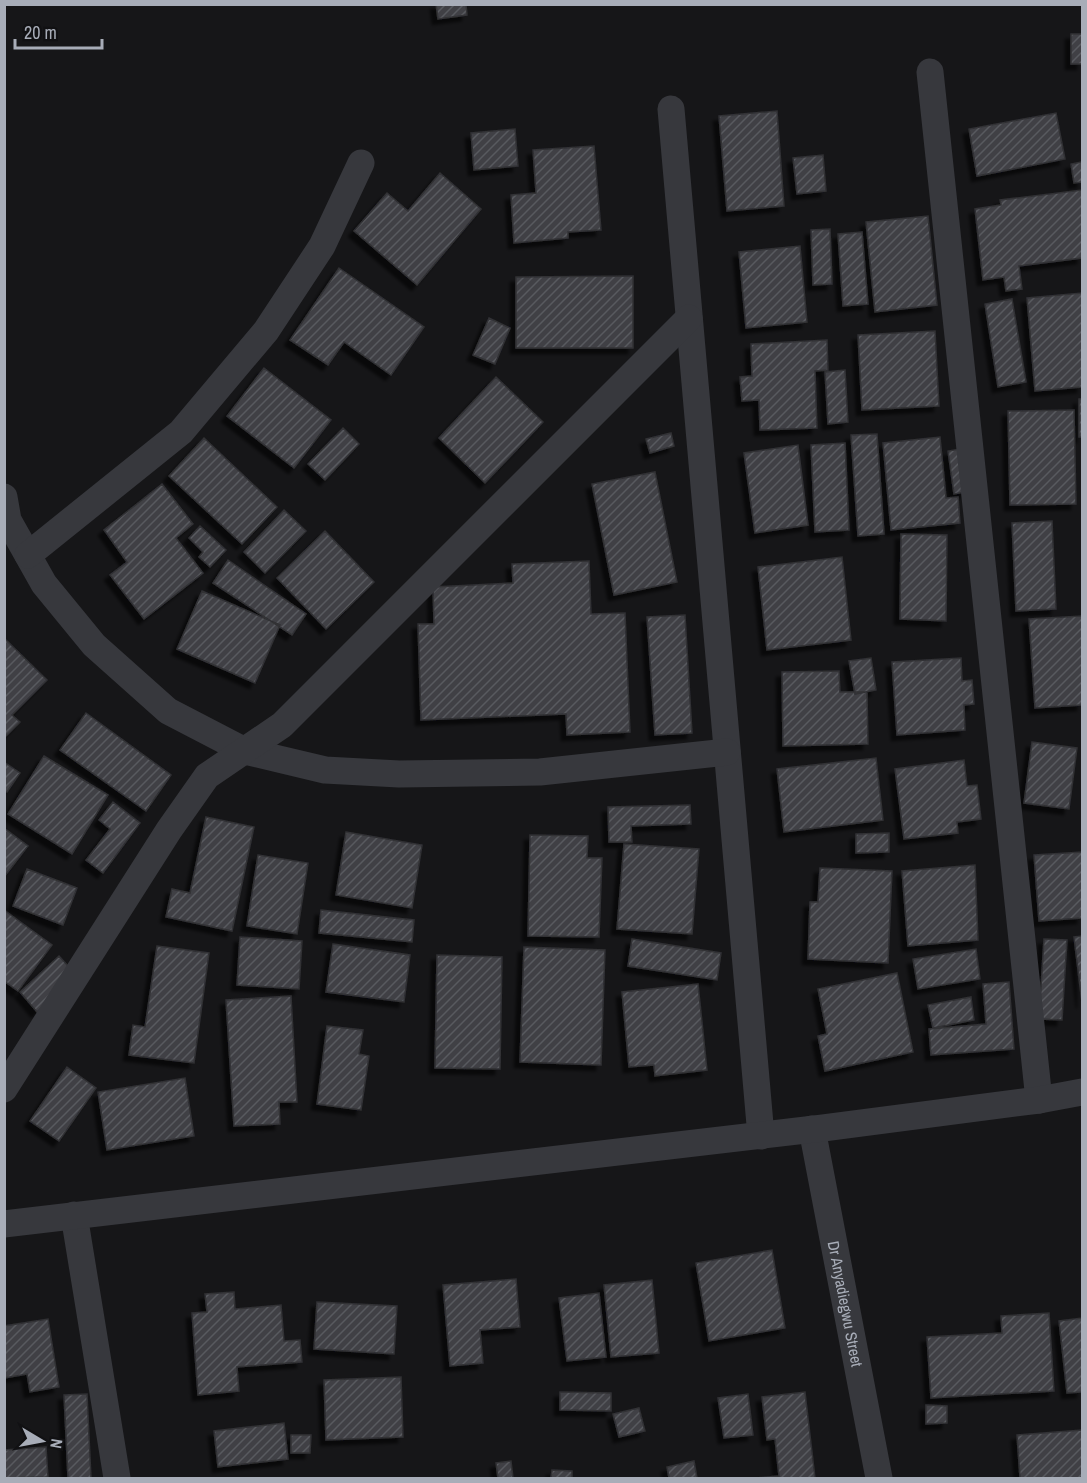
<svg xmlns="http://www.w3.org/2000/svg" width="1087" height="1483" viewBox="0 0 1087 1483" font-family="'Archivo Narrow',sans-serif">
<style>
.building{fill:url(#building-hatch);stroke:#303034;stroke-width:1.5;filter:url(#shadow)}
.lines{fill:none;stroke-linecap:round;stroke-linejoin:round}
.minor{stroke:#37383d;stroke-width:27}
.labels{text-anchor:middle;stroke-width:6;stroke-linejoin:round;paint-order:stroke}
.street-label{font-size:16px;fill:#a8adb8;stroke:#111113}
</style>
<defs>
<pattern id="building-hatch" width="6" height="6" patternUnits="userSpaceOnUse" patternTransform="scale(1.5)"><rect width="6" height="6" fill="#404145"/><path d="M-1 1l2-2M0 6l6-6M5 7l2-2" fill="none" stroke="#595a5e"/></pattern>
<filter id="shadow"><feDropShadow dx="-5.5" dy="5.5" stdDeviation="1.5" flood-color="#0009"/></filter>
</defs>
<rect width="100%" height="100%" fill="#161618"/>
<path class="building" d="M436 4H466L467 15 438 19Z
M1071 34H1082V64H1071Z
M777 111 784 206 727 211 719 116Z
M1056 113 1065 159 977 176 969 129Z
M515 129 518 166 474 170 471 133Z
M594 146 601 230 568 232V238L514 243 511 195 536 193 533 150Z
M823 155 826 191 797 194 793 158Z
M1082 162V182L1074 183 1071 164Z
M440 173 481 209 417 285 354 231 387 193 408 211Z
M1082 190V258L1019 266 1022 289 1006 291 1004 277 983 280 975 209 1001 205 1000 200Z
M928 216 937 305 875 312 866 222Z
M830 229 832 284 813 285 811 230Z
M862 232 868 304 843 306 838 234Z
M800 246 807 322 746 328 739 252Z
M339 268 424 327 391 375 344 342 328 365 290 340Z
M633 276V348H516V277Z
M1082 293V387L1035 391 1027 298Z
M1012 299 1026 382 998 387 985 304Z
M489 318 510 328 495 364 473 355Z
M935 331 939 406 862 410 858 335Z
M827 340 828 370 815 371 817 428 760 430 759 400 742 401 740 377 752 376 751 344Z
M264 368 331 420 294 468 227 416Z
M845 370 848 422 828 424 825 372Z
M496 377 543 422 485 483 439 438Z
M1079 399H1082V437H1079Z
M1074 410 1076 504 1010 505 1008 411Z
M343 428 359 444 325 480 308 464Z
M671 433 674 446 650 453 646 439Z
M877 434 884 534 858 536 851 435Z
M940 437 946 498 958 497 960 523 891 530 883 443Z
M204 438 277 507 242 544 169 476Z
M845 443 849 530 815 532 811 445Z
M798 445 808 525 755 533 744 453Z
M960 449 966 492 954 494 948 451Z
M655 472 677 582 614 595 592 484Z
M162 484 193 524 176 538 203 573 144 619 110 575 127 562 104 530Z
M284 510 306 531 265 573 244 552Z
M1052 521 1056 609 1016 611 1012 523Z
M200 526 226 550 210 567 199 557 203 552 189 538Z
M325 531 374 582 326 629 277 578Z
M901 534 947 535 946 621 900 619Z
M842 557 851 640 767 650 758 567Z
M228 560 306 614 292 635 213 583Z
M589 561 591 614 625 613 630 732 567 735 566 714 421 720 418 624H434L433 587 513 583 512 564Z
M202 591 280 625 255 683 177 649Z
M685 615 692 733 655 735 647 617Z
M1082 616V705L1035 708 1029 619Z
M5 639 47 680 12 715 20 722 4 738Z
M871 658 876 690 855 694 849 661Z
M961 658 962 681 972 680 974 704 964 705 965 730 897 735 892 662Z
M839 671 840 692H867L868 744 783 746 782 672Z
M86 713 171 775 146 811 60 750Z
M1032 742 1077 748 1069 809 1024 803Z
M44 756 108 795 72 854 8 814Z
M876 758 883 820 784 832 777 769Z
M964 760 967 786 977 785 981 819 957 822 958 833 904 839 895 769Z
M4 762 20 773 7 792 4 790Z
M113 802 140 823 103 873 86 860 110 829 99 820Z
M690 805 691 824 631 826 632 842H609L608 807Z
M206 817 254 827 232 931 166 917 172 889 190 893Z
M4 828 28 846 4 877Z
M346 832 422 845 412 908 336 895Z
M889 833V852L856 853V834Z
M530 835 588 836 587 858H602L599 937 528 936Z
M624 844 699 849 692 934 617 929Z
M1082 852V918L1039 921 1034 855Z
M258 855 308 863 297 934 247 926Z
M975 865 978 940 908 946 902 871Z
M820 868 892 871 888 963 808 959 810 902H818Z
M27 869 77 888 63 925 13 906Z
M4 910 52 945 18 991 4 981Z
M321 910 414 920 412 942 319 933Z
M1082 936V1003L1074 937Z
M240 937 302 941 299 989 237 985Z
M632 939 721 953 717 980 628 966Z
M1044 939 1067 940 1062 1020 1039 1019Z
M333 944 410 955 404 1002 326 992Z
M157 946 209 953 194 1063 129 1055 133 1025 145 1027Z
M524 947 605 950 601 1065 520 1062Z
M976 949 980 979 918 989 913 959Z
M437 955 502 957 500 1069 435 1068Z
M59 956 77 976 37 1012 20 992Z
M897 973 913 1052 825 1071 818 1036 827 1034 818 989Z
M1009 982 1014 1049 931 1055 929 1029 986 1024 983 984Z
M698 984 707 1070 655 1076 654 1065 629 1067 622 992Z
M291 996 297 1102H279L280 1124 234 1126 226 1000Z
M971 997 974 1020 933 1028 928 1005Z
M327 1026 363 1030 359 1054 369 1056 361 1110 317 1104Z
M67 1067 96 1088 59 1141 30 1121Z
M185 1078 194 1136 107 1150 98 1092Z
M772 1250 785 1328 709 1341 696 1263Z
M516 1279 520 1327 480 1330 483 1363 450 1366 443 1285Z
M652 1280 659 1353 611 1357 604 1285Z
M234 1292 235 1309 281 1305 284 1341 300 1340 302 1362 237 1367 239 1391 198 1395 192 1313 207 1312 205 1294Z
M599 1293 606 1357 567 1361 559 1298Z
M317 1302 397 1306 394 1354 314 1349Z
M1049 1313 1054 1391 931 1398 927 1337 1002 1333 1001 1316Z
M1082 1318V1392L1067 1393 1059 1321Z
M48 1319 59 1387 30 1392 27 1374 4 1378V1326Z
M401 1377 403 1437 326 1440 324 1380Z
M560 1392 611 1393V1411L560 1410Z
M805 1392 815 1478H755L779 1476 775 1439 767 1440 762 1397Z
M87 1394 91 1478H68L64 1395Z
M748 1394 753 1435 724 1438 718 1398Z
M926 1405 947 1406V1423L926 1424Z
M639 1408 645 1431 619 1437 613 1414Z
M284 1423 288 1459 218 1467 214 1431Z
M1082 1430V1478H1020L1017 1435Z
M291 1435H311L310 1453H291Z
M46 1447 48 1477 4 1478V1450Z
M511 1461 513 1478H498L496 1463Z
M694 1461 697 1478H669L667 1467Z
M552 1470 572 1471V1478H551Z"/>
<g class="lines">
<g class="minor">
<path d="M930 72 1039 1100"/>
<path d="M671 109 761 1136"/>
<path d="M4 497 8 520 44 584 94 645 168 711 245 751 325 770 399 774 540 772 727 752"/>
<path d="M28 555 181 432 266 331 322 246 361 163"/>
<path d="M4 1089 169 830 207 776 282 725 689 318"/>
<path id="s1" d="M812 1129 879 1478"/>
<path d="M74 1215 117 1478"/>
<path d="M4 1224 823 1128 1039 1100 1082 1092"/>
</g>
</g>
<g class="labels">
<g class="street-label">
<text dy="6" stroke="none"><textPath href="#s1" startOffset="178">Dr Anyadiegwu Street</textPath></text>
</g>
</g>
<rect width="1087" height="1483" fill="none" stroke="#a8adb8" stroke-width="12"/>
<g transform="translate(42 1441) rotate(100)" stroke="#111113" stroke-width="4.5" paint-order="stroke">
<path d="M0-4.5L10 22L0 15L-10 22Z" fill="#a8adb8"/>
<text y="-9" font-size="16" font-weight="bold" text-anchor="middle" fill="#a8adb8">N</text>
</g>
<path d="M15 39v9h87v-9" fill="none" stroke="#a8adb8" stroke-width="3"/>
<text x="24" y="39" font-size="18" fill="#a8adb8" stroke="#111113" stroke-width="4.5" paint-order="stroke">20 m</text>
</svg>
